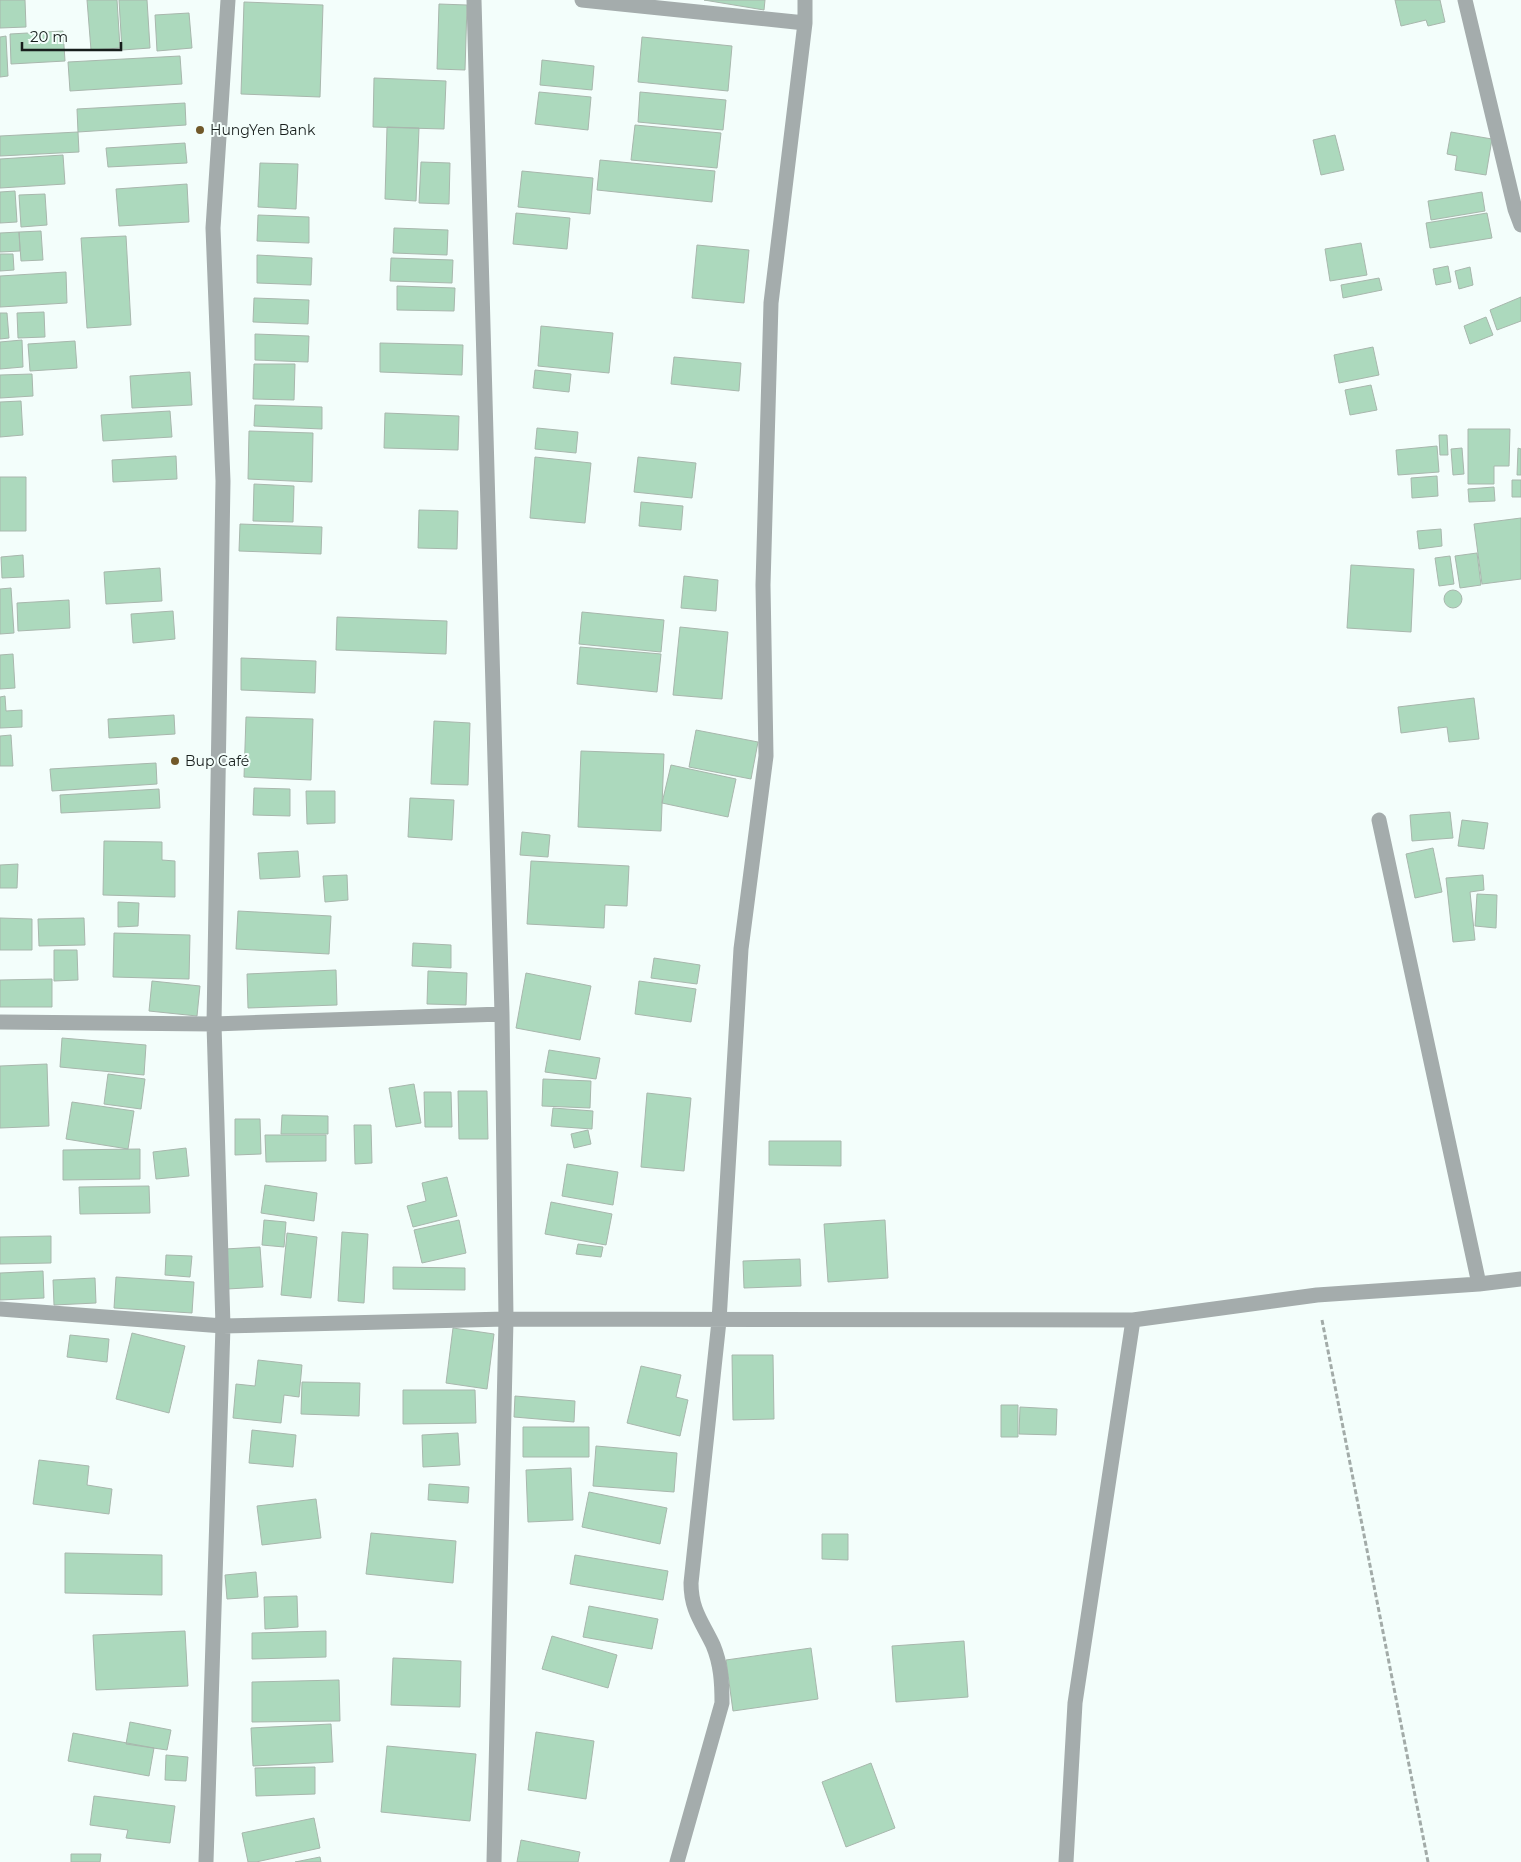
<svg xmlns="http://www.w3.org/2000/svg" width="1521" height="1862" viewBox="0 0 1521 1862" font-family="Montserrat,sans-serif">
<style>
.building{fill:#acd9bd;stroke:#a8b7ad}
.lines{fill:none;stroke-linecap:round;stroke-linejoin:round}
.path{stroke:#a2aba8;stroke-width:3;stroke-dasharray:5 2.5;stroke-linecap:butt}
.minor{stroke:#a4acac;stroke-width:15}
.poi-dot{fill:#715929;stroke:#f3fefb;stroke-width:2}
.labels{text-anchor:middle;stroke-width:4;stroke-linejoin:round;paint-order:stroke}
.poi-label{font-size:14px;fill:#171e1c;stroke:#f3fefb;text-anchor:start}
</style>
<rect width="100%" height="100%" fill="#f3fefb"/>
<path class="building" d="M0 0H25L26 27 0 28Z
M87 0H117L120 48 91 50Z
M119 0H147L150 48 122 50Z
M704 0H765L764 10Z
M1395 0H1440L1445 22 1428 26 1426 20 1401 26Z
M244 2 323 5 320 97 241 94Z
M439 4 467 5 465 70 437 69Z
M189 13 192 48 157 51 155 15Z
M63 31 65 61 11 64 10 34Z
M6 36 8 76 0 77V37Z
M642 37 732 46 728 91 638 82Z
M180 56 182 84 70 91 68 62Z
M542 60 594 66 592 90 540 85Z
M374 78 446 81 444 129 373 127Z
M539 92 591 97 588 130 535 124Z
M640 92 726 100 723 130 638 122Z
M185 103 186 125 78 132 77 109Z
M635 125 721 133 717 168 631 160Z
M387 127 419 128 416 201 385 199Z
M78 132 79 152 0 156V136Z
M1451 132 1492 139 1486 175 1455 170 1457 156 1447 154Z
M1335 135 1344 170 1321 175 1313 140Z
M185 143 187 163 108 167 106 148Z
M63 155 65 184 0 188V159Z
M600 160 715 171 712 202 597 190Z
M421 162 450 163 449 204 419 203Z
M260 163 298 164 296 209 258 207Z
M522 171 593 178 590 214 518 207Z
M187 184 189 222 119 226 116 189Z
M15 191 17 222 0 223V192Z
M1482 192 1485 211 1431 220 1428 201Z
M45 194 47 225 21 227 19 195Z
M516 213 570 218 567 249 513 244Z
M1487 213 1492 238 1430 248 1426 223Z
M258 215 309 217V243L257 241Z
M394 228 448 230 447 255 393 253Z
M41 231 43 260 21 261 19 232Z
M19 232 20 251 0 252V233Z
M126 236 131 325 87 328 81 238Z
M1361 243 1367 275 1330 281 1325 249Z
M697 245 749 250 744 303 692 298Z
M0 254H13L14 270 0 271Z
M257 255 312 258 311 285 257 283Z
M391 258 453 260 452 283 390 281Z
M1448 266 1451 282 1436 285 1433 269Z
M1470 267 1473 285 1459 289 1455 271Z
M66 272 67 303 0 307V276Z
M1379 278 1382 290 1343 298 1341 285Z
M397 286 455 288 454 311 397 310Z
M1521 297V321L1497 330 1490 310Z
M254 298 309 300 308 324 253 322Z
M44 312 45 337 18 338 17 313Z
M0 313H7L9 338 0 339Z
M1486 317 1493 335 1470 344 1464 326Z
M541 326 613 333 609 373 538 366Z
M255 334 309 336 308 362 255 360Z
M22 340 23 367 0 369V342Z
M75 341 77 368 30 371 28 344Z
M380 343 463 345 462 375 380 372Z
M1373 347 1379 375 1339 383 1334 355Z
M674 357 741 363 739 391 671 384Z
M254 364H295L294 400 253 399Z
M535 370 571 374 569 392 533 388Z
M190 372 192 405 132 408 130 376Z
M32 374 33 396 0 398V375Z
M1371 385 1377 410 1350 415 1345 390Z
M21 401 23 435 0 437V402Z
M255 405 322 407V429L254 426Z
M170 411 172 437 103 441 101 415Z
M385 413 459 416 458 450 384 448Z
M537 428 578 432 576 453 535 449Z
M1468 429H1510L1509 466H1494V484H1468Z
M249 431 313 433 312 482 248 479Z
M1439 435H1447L1448 455H1440Z
M1437 446 1439 472 1398 475 1396 450Z
M1462 448 1464 474 1453 475 1451 449Z
M1518 448 1521 449V475H1517Z
M176 456 177 479 113 482 112 460Z
M535 457 591 463 585 523 530 518Z
M638 457 696 463 692 498 634 492Z
M1437 476 1438 496 1412 498 1411 478Z
M0 477H26V531H0Z
M1512 480H1521V497H1512Z
M254 484 294 486 293 522 253 521Z
M1494 487 1495 501 1469 502 1468 489Z
M641 502 683 506 681 530 639 526Z
M419 510 458 511 457 549 418 548Z
M1521 518V579L1482 584 1474 524Z
M240 524 322 527 321 554 239 551Z
M1441 529 1442 546 1419 549 1417 531Z
M1477 553 1481 585 1460 588 1455 556Z
M23 555 24 577 2 578 1 557Z
M1450 556 1454 584 1439 586 1435 558Z
M1351 565 1414 569 1411 632 1347 628Z
M160 568 162 601 106 604 104 572Z
M684 576 718 580 716 611 681 608Z
M11 588 14 633 0 634V589Z
M1444 599a9 9 0 1 1 18 0a9 9 0 1 1-18 0Z
M69 600 70 628 18 631 17 603Z
M173 611 175 639 133 643 131 614Z
M582 612 664 620 661 652 579 644Z
M337 617 447 621 446 654 336 650Z
M680 627 728 632 722 699 673 695Z
M580 647 661 654 657 692 577 684Z
M13 654 15 688 0 689V655Z
M241 658 316 661 315 693 241 690Z
M5 696 6 711 22 710V727L0 728V697Z
M1474 698 1479 739 1449 742 1447 727 1401 733 1398 707Z
M174 715 175 734 109 738 108 719Z
M246 717 313 719 311 780 244 777Z
M434 721 470 723 468 785 431 784Z
M696 730 758 742 751 779 689 767Z
M11 735 13 766H0V736Z
M581 751 664 754 661 831 578 827Z
M156 763 157 784 52 791 50 769Z
M671 765 736 779 728 817 662 803Z
M254 788 290 789V816L253 815Z
M159 789 160 808 61 813 60 795Z
M306 791H335V823L307 824Z
M410 798 454 800 452 840 408 837Z
M1450 812 1453 838 1412 841 1410 815Z
M1462 820 1488 823 1484 849 1458 846Z
M522 832 550 835 548 857 520 855Z
M104 841 162 842V860L175 861V897L103 895Z
M1433 848 1442 892 1415 898 1406 854Z
M298 851 300 877 260 879 258 853Z
M531 861 629 866 627 906 605 905 604 928 527 924Z
M18 864 17 888H0V865Z
M347 875 348 900 325 902 323 876Z
M1483 875 1484 890 1470 892 1475 940 1453 942 1446 878Z
M1477 894 1497 895 1496 928 1475 926Z
M118 902 139 903 138 926 118 927Z
M238 911 331 916 329 954 236 949Z
M0 918 32 919V950H0Z
M84 918 85 945 39 946 38 919Z
M114 933 190 935 189 979 113 977Z
M413 943 451 945V968L412 966Z
M54 950H77L78 980 54 981Z
M654 958 700 965 697 984 651 978Z
M336 970 337 1005 248 1008 247 974Z
M428 971 467 973 466 1005 427 1004Z
M526 973 591 986 580 1040 516 1028Z
M52 979V1007H0V980Z
M152 981 200 986 197 1016 149 1011Z
M639 981 696 989 691 1022 635 1014Z
M62 1038 146 1045 144 1075 60 1067Z
M549 1050 600 1058 596 1079 545 1072Z
M47 1064 49 1126 0 1128V1066Z
M108 1074 145 1079 141 1109 104 1104Z
M543 1079 591 1081 590 1108 542 1106Z
M414 1084 421 1123 396 1127 389 1088Z
M458 1091H487L488 1139H459Z
M424 1092H451L452 1127H425Z
M647 1093 691 1098 684 1171 641 1167Z
M72 1102 134 1111 128 1149 66 1139Z
M553 1108 593 1111 592 1129 551 1126Z
M282 1115 328 1116V1134H281Z
M235 1119H260L261 1154 235 1155Z
M354 1125H371L372 1163 355 1164Z
M588 1130 591 1144 574 1148 571 1134Z
M265 1135H326V1161L266 1162Z
M769 1141H841V1166L769 1165Z
M186 1148 189 1176 156 1179 153 1152Z
M140 1149V1179L63 1180V1150Z
M567 1164 618 1172 613 1205 562 1196Z
M447 1177 457 1216 413 1227 407 1206 426 1201 422 1183Z
M265 1185 317 1193 314 1221 261 1213Z
M149 1186 150 1213 80 1214 79 1187Z
M551 1202 612 1214 606 1245 545 1234Z
M264 1220 286 1222 284 1247 262 1245Z
M459 1220 466 1253 422 1263 414 1230Z
M885 1220 888 1278 828 1282 824 1224Z
M342 1232 368 1234 364 1303 338 1301Z
M287 1233 317 1237 311 1298 281 1295Z
M51 1236V1263L0 1264V1237Z
M578 1244 603 1247 601 1257 576 1254Z
M260 1247 263 1287 227 1289 225 1249Z
M166 1255 192 1256 190 1277 165 1275Z
M800 1259 801 1286 744 1288 743 1261Z
M393 1267 465 1268V1290L393 1289Z
M43 1271 44 1298 0 1300V1273Z
M116 1277 194 1282 192 1313 114 1308Z
M95 1278 96 1303 54 1305 53 1280Z
M453 1328 494 1334 487 1389 446 1383Z
M132 1333 185 1346 169 1413 116 1399Z
M70 1335 109 1339 107 1362 67 1357Z
M732 1355H773L774 1419 733 1420Z
M258 1360 302 1365 299 1397 284 1395 281 1423 233 1418 236 1384 255 1386Z
M641 1366 681 1375 676 1397 688 1400 680 1436 627 1423Z
M302 1382 360 1383 359 1416 301 1414Z
M403 1390H475L476 1423 403 1424Z
M515 1396 575 1401 574 1422 514 1417Z
M1001 1405H1018V1437H1001Z
M1020 1407 1057 1409 1056 1435 1019 1434Z
M523 1427H589V1457H523Z
M252 1430 296 1435 293 1467 249 1463Z
M458 1433 460 1465 423 1467 422 1435Z
M596 1446 677 1453 674 1492 593 1486Z
M39 1460 89 1466 87 1485 112 1489 109 1514 33 1504Z
M571 1468 573 1520 528 1522 526 1470Z
M429 1484 469 1487 468 1503 428 1500Z
M589 1492 667 1508 660 1544 582 1527Z
M316 1499 321 1538 262 1545 257 1506Z
M371 1533 456 1541 453 1583 366 1574Z
M822 1534H848V1560L822 1559Z
M65 1553 162 1555V1595L65 1593Z
M575 1555 668 1571 663 1600 570 1584Z
M256 1572 258 1597 227 1599 225 1575Z
M297 1596 298 1627 265 1629 264 1597Z
M589 1606 658 1619 652 1649 583 1637Z
M185 1631 188 1686 96 1690 93 1635Z
M326 1631V1657L252 1659V1633Z
M552 1636 617 1655 608 1688 542 1669Z
M964 1641 968 1697 896 1702 892 1646Z
M811 1648 818 1699 733 1711 726 1660Z
M393 1658 461 1661 460 1707 391 1705Z
M339 1680 340 1721 252 1722V1682Z
M130 1722 171 1730 167 1750 126 1744Z
M331 1724 333 1762 253 1766 251 1728Z
M536 1732 594 1741 586 1799 528 1790Z
M73 1733 154 1748 149 1776 68 1761Z
M387 1746 476 1754 470 1821 381 1812Z
M166 1755 188 1757 186 1781 165 1780Z
M871 1763 895 1828 846 1847 822 1782Z
M315 1767V1794L256 1796 255 1768Z
M94 1796 175 1806 170 1843 126 1838 128 1830 90 1825Z
M314 1818 320 1848 256 1862H248L242 1833Z
M521 1840 580 1852 578 1862H517Z
M71 1854H101L100 1862H71Z
M320 1857 321 1862H295Z"/>
<g class="lines">
<path class="path" d="M1322 1320 1428 1862"/>
<path class="minor" d="M474 0 502 1014 506 1319 494 1862
M582 0 805 23
M1465 0 1515 209 1521 225
M1379 820 1479 1284
M0 1022 214 1024 502 1014
M0 1309 223 1326 506 1319 1133 1320 1317 1295 1479 1284 1521 1279
M206 1862 223 1326 214 1024 223 481 213 228 228 0
M677 1862 722 1703C722 1683 721 1664 713 1645 702 1622 691 1610 691 1583L719 1321 741 949 766 756 763 585 771 303 805 23V0
M1066 1862 1075 1703 1133 1320"/>
</g>
<g class="poi-dot">
<circle cx="200" cy="130" r="5"/>
<circle cx="175" cy="761" r="5"/>
</g>
<g class="labels">
<g class="poi-label">
<text x="210" y="135">HungYen Bank</text>
<text x="185" y="766">Bup Café</text>
</g>
</g>
<path d="M22 42v8h99v-8" fill="none" stroke="#171e1c" stroke-width="2.5"/>
<text x="30" y="42" font-size="15" fill="#171e1c" stroke="#f3fefb" stroke-width="4" paint-order="stroke">20 m</text>
</svg>
